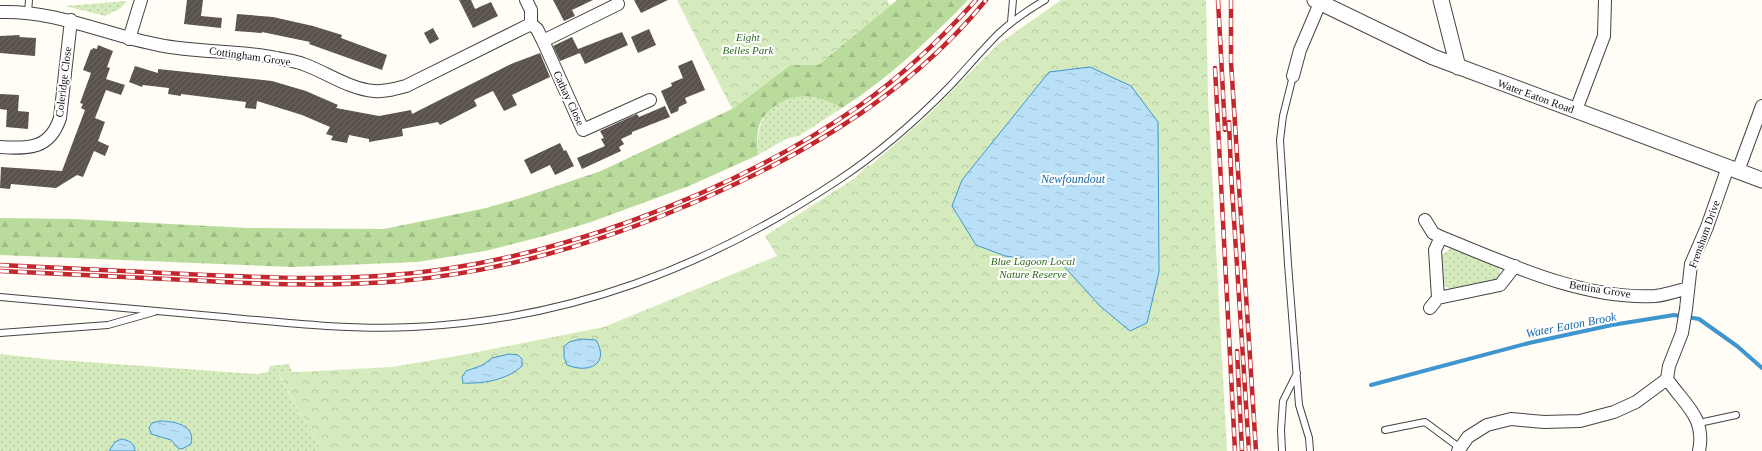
<svg xmlns="http://www.w3.org/2000/svg" width="1762" height="451" viewBox="0 0 1762 451" font-family="Georgia,serif">
<style>
.grass{fill:url(#grass-dots);fill-rule:evenodd}
.forest{fill:url(#forest-firs)}
.park{fill:url(#park-crowns)}
.water{fill:url(#water-ripples);stroke:#3f96cf}
.lines{fill:none;stroke-linecap:round;stroke-linejoin:round}
.stream{stroke:#3f96cf;stroke-width:4}
.building{fill:url(#building-hatch)}
.service-casing{stroke:#444;stroke-width:8}
.minor-casing{stroke:#444;stroke-width:14}
.tertiary-casing{stroke:#444;stroke-width:17}
.service{stroke:#fff;stroke-width:6}
.minor{stroke:#fff;stroke-width:12}
.tertiary{stroke:#fff;stroke-width:15}
.rail-casing{stroke:#c4262e;stroke-width:4.5}
.rail{stroke:#fff;stroke-width:3;stroke-dasharray:9;stroke-linecap:butt}
.labels{text-anchor:middle;stroke-width:4;stroke-linejoin:round;paint-order:stroke}
.park-label{font-size:11px;font-style:italic;fill:#2f6b1f;stroke:#fff}
.street-label{font-size:11px;fill:#111;stroke:#fff}
.water-label{font-size:12px;font-style:italic;fill:#1768a6;stroke:#fff}
</style>
<defs>
<pattern id="grass-dots" width="8" height="8" patternUnits="userSpaceOnUse"><rect width="8" height="8" fill="#d5ebbd"/><path d="M2 2h.1M6 6h.1" fill="none" stroke="#b6c8a1" stroke-width="1.8" stroke-linecap="round"/></pattern>
<pattern id="forest-firs" width="22" height="20" patternUnits="userSpaceOnUse"><rect width="22" height="20" fill="#b9dc9c"/><path d="M5 1l3.5 6h-7zM16 11l3.5 6h-7z" fill="#9ebc85"/></pattern>
<pattern id="park-crowns" width="20" height="18" patternUnits="userSpaceOnUse"><rect width="20" height="18" fill="#d5ebbd"/><path d="M2 6a3 3 0 1 1 6 0M12 15a3 3 0 1 1 6 0" fill="none" stroke="#b6c8a1"/></pattern>
<pattern id="water-ripples" width="26" height="14" patternUnits="userSpaceOnUse"><rect width="26" height="14" fill="#b9e0f7"/><path d="M2 4q2-2 4 0t4 0M15 11q2-2 4 0t4 0" fill="none" stroke="#9ebfd3"/></pattern>
<pattern id="building-hatch" width="6" height="6" patternUnits="userSpaceOnUse"><rect width="6" height="6" fill="#5a524d"/><path d="M-1 1l2-2M0 6l6-6M5 7l2-2" fill="none" stroke="#6d6662"/></pattern>
</defs>
<rect width="100%" height="100%" fill="#fffdf5"/>
<path class="grass" d="M127 1 121 8 105 16 65 6Z
M802 95 825 99 842 108 799 136 788 138 758 155C756 118 766 104 802 95Z
M1452 248 1499 265 1500 279 1452 290 1442 284 1441 255Z
M0 354 45 359 257 374 268 372 270 366 289 364 292 373 278 374 322 451H135V448L115 442 109 451H0ZM160 421H170L178 448 171 440 151 434 152 423Z"/>
<path class="forest" d="M897 0H968C929 40 889 78 842 108 819 96 799 90 775 106 770 110 764 115 761 121 756 131 757 145 758 155L689 186 591 222 544 236 485 251 417 262 293 267 0 255V218L75 219 247 228 384 229 486 208 524 197 601 171 732 109 790 65H818Z"/>
<path class="park" d="M677 0H887L890 6 818 65H790L732 109Z
M1061 0H1206L1208 99 1227 451H322L278 373 392 367 462 355 604 327 777 256 765 236 855 178 868 165 870 166 927 116 997 45Z"/>
<path class="water" d="M1090 67 1131 86 1158 122 1159 272 1147 323 1130 331 1100 306 1061 263 1005 256 976 245 952 206 962 180 1049 72Z
M581 339 596 340C610 364 589 374 567 365L564 357V347L569 342Z
M509 354 518 355 522 359V366C507 380 483 384 463 383L462 377 466 371 483 365 492 358Z
M160 421C174 421 196 425 191 444L182 449 178 448 171 440 151 434 149 428 152 423Z
M121 439C128 440 135 443 135 451H109L115 442Z"/>
<g class="lines">
<path class="stream" d="M1371 385 1529 343 1612 325 1674 315 1699 319 1737 346 1762 368"/>
</g>
<path class="building" d="M187 0H203L201 16 222 18 221 28 184 24Z
M459 0H471L475 9 491 2 498 16 473 28Z
M553 0H593L572 10 575 16 564 21Z
M634 0H668L641 13Z
M237 14 273 17 313 26 342 35 341 38 387 55 382 70 309 44 310 42 262 32V33L235 31Z
M433 28 439 39 430 44 424 33Z
M649 29 656 45 638 53 631 37Z
M622 32 628 45 585 64 578 49Z
M20 35 19 37 36 38 35 56 0 53V36Z
M572 37 580 53 560 61 553 46Z
M98 45 113 51 107 67 110 68 106 79 125 85 121 95 106 90 95 118 105 122 98 141 109 146 105 156 94 151 83 177 77 175 56 188 11 184 10 189 0 188 1 167 62 171 85 110 81 108 83 104 80 103 91 73 83 70 91 49 92 50 93 48 97 49Z
M540 53 550 77 512 95 517 105 504 111 493 91 474 100 477 106 440 125 438 122 402 129 403 136 369 142V139L349 135 347 143 331 140 333 136 326 134 330 127 302 115 257 101 256 109 245 108 246 102 181 94V96L168 94 169 88 143 85 142 87 129 82 135 66 158 73V69L272 81 306 91 338 105 336 108 379 116 411 110 412 114 511 64Z
M692 60 705 90 685 98 687 103 679 107 678 111 671 114 661 91 672 86 671 83 683 78 678 66Z
M0 94 19 95 18 111 29 112 28 129 6 127 7 110 0 109Z
M665 106 670 117 632 132V134L621 139 624 144 619 147 621 151 582 169 577 158 605 146 601 139 604 138 600 131 637 114 639 117Z
M560 143 564 151 566 150 574 166 555 175 550 165 531 174 524 160Z"/>
<g class="lines">
<defs>
<path id="service" d="M28 13 29 0
M1011 22 1013 0
M1293 76 1283 116 1280 140 1288 264 1299 405 1309 438 1310 451
M0 297C74 304 149 310 224 317 287 323 350 330 413 327 570 320 707 267 837 181 878 154 917 120 951 85 967 68 982 50 998 34 1012 21 1028 10 1045 0
M0 333 108 325 154 312
M1699 423 1736 415
M1385 430 1425 422 1460 448
M1282 451 1281 430 1283 401 1297 373"/>
<path id="minor" d="M0 12C56 10 106 35 159 45 198 53 238 50 277 58 285 60 295 61 303 64 326 72 349 89 374 91 385 92 395 89 406 86L531 24V10L526 0
M531 24 537 29 543 41 583 130 650 100
M129 39 141 0
M543 41 618 4
M1293 76 1300 50 1320 3
M1576 110 1604 36 1605 0
M0 147C29 149 50 149 60 118L71 20
M1738 171 1762 106
M1425 220 1433 233 1441 237C1506 263 1583 300 1655 296 1665 295 1677 291 1688 288
M1441 237 1435 250 1438 298 1500 285 1515 266
M1430 308 1438 298
M1667 379C1684 404 1706 417 1699 451
M1458 451 1468 437 1487 425 1511 419 1544 422 1580 421 1614 412 1636 402 1667 379 1669 366 1682 333 1686 309 1691 264 1707 227 1728 167"/>
<path id="tertiary" d="M1315 0 1433 57 1762 180
M1441 0 1458 67"/>
</defs>
<use href="#service" class="service-casing"/>
<use href="#minor" class="minor-casing"/>
<use href="#tertiary" class="tertiary-casing"/>
<use href="#service" class="service"/>
<use href="#minor" class="minor"/>
<use href="#tertiary" class="tertiary"/>
<defs>
<path id="rail" d="M1218 0 1225 130
M1231 0V62L1256 451
M1215 68 1235 451
M1229 122 1231 173 1249 451
M0 265C62 268 123 271 185 274 250 277 315 280 380 276 540 266 727 197 859 106 902 76 941 39 976 0
M0 271C62 274 125 277 187 280 258 284 329 287 401 281 491 273 581 248 664 215 784 167 903 102 986 0
M1237 351 1242 451"/>
</defs>
<use href="#rail" class="rail-casing"/>
<use href="#rail" class="rail"/>
</g>
<g class="labels">
<g class="park-label">
<text x="748" y="41">Eight<tspan x="748" dy="13">Belles Park</tspan></text>
<text x="1033" y="265">Blue Lagoon Local<tspan x="1033" dy="13">Nature Reserve</tspan></text>
</g>
<g class="street-label">
<text transform="translate(250 56) rotate(8)" y="4">Cottingham Grove</text>
<text transform="translate(63 82) rotate(-83)" y="4">Coleridge Close</text>
<text transform="translate(1536 96) rotate(20)" y="4">Water Eaton Road</text>
<text transform="translate(569 98) rotate(65)" y="4">Cathay Close</text>
<text transform="translate(1704 234) rotate(-70)" y="4">Frensham Drive</text>
<text transform="translate(1600 289) rotate(9)" y="4">Bettina Grove</text>
</g>
<g class="water-label">
<text x="1073" y="183">Newfoundout</text>
<text transform="translate(1571 325) rotate(-11)" y="4">Water Eaton Brook</text>
</g>
</g>
</svg>
